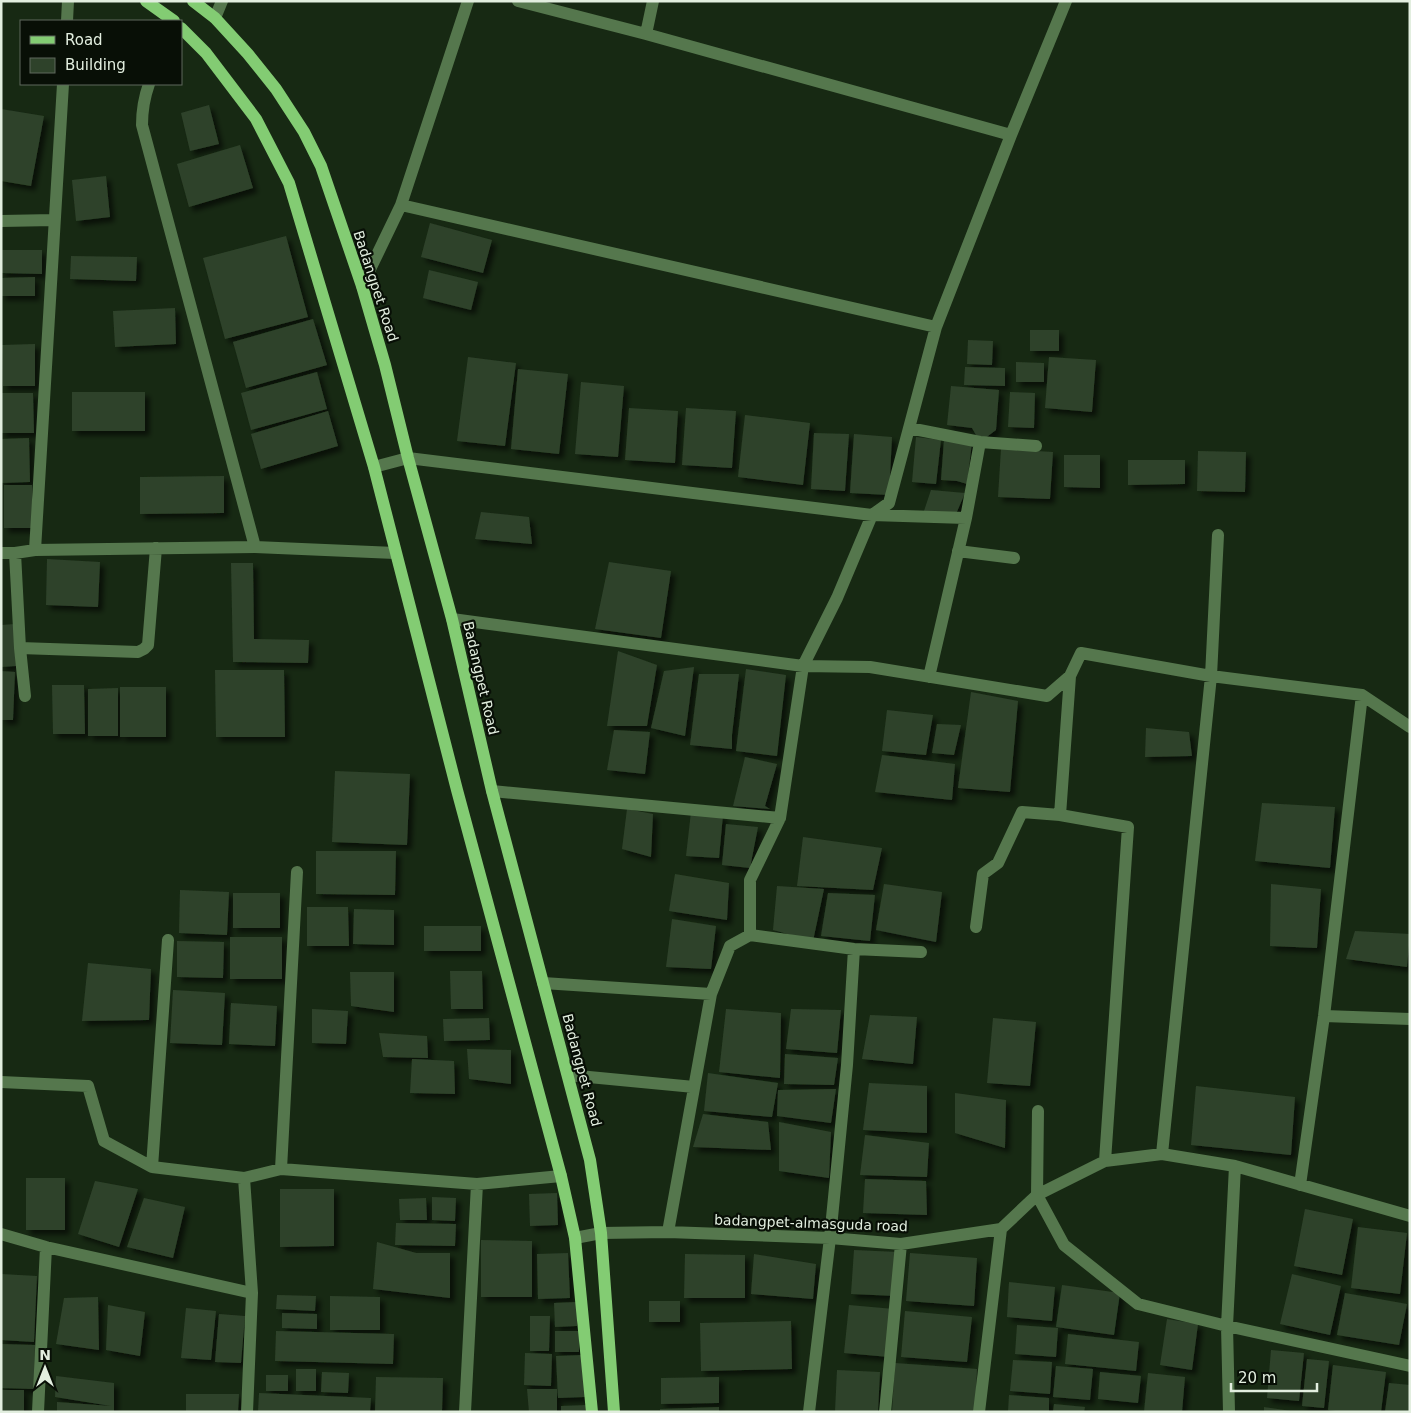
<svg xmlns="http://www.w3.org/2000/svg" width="1411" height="1413" viewBox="0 0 1411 1413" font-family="'DejaVu Sans',sans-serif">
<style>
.building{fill:#2e422a;filter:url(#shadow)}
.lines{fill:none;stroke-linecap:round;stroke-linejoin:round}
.minor{stroke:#55774d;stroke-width:12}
.major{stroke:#83cc73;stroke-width:12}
.labels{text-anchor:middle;stroke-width:4.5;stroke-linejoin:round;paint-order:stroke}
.street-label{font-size:14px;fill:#e2eedf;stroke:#080f06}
</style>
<defs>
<filter id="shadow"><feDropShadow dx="4.5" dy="4.5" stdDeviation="2.5" flood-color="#0009"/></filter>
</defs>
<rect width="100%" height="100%" fill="#172913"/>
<path class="building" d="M209 105 219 144 190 151 181 113Z
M1 109 44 116 31 186 1 181Z
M240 145 253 188 189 207 177 164Z
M106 176 110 217 76 221 72 180Z
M430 223 492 240 483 273 421 257Z
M286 236 308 317 225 339 203 258Z
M1 250H42V274L1 273Z
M71 256 137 257 136 281 70 279Z
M429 270 478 282 471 310 423 298Z
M35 277V296H1V278Z
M175 308 176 344 115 347 113 311Z
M313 319 327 365 246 388 233 342Z
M1030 330H1059V351H1030Z
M968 340 993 341 992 365 967 364Z
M35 344V386H3L2 345Z
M468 357 516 363 505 446 457 441Z
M1049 357 1096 360 1092 412 1045 408Z
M1016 362 1044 363V382H1016Z
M965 367 1005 368V386L964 385Z
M518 369 568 374 559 454 511 449Z
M317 372 327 409 251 430 241 393Z
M581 382 624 386 618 457 575 454Z
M951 386 999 390 996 430 980 442 972 428 947 425Z
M72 392H145V431H72Z
M1010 392 1035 393 1034 428 1008 427Z
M1 393H33L34 433H1Z
M629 408 678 411 675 463 625 460Z
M686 408 736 411 732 468 682 465Z
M328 411 338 446 261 469 251 434Z
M745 415 810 423 803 485 738 477Z
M814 433 849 434 845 491 811 489Z
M854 434 892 437 889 495 850 493Z
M916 437 941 440 936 484 912 482Z
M29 438 30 482 1 483V439Z
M944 440 972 442 967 484 957 481 941 480Z
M1001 449 1053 452 1050 499 998 497Z
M1198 451 1246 452 1245 492 1197 491Z
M1064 455H1100V488L1064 487Z
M1128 460H1185V484L1128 485Z
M224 476V513L140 514V477Z
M4 485H32V528H4Z
M931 490 965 493 956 514 924 511Z
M481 512 529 517 532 544 475 539Z
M47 559 100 562 98 607 46 605Z
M609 562 671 571 661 638 595 629Z
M231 563H253L254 639 309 640 308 663 233 662Z
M15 624 16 666 1 667V625Z
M618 651 657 665 647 726H607Z
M694 667 685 736 651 728 664 671Z
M746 669 786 675 777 756 736 751Z
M215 670H284L285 737H216Z
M1 671 15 672 13 720H1Z
M699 674H739L732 735V749L690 745Z
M52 685H84L85 734H53Z
M120 687H166V737H120Z
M118 688V736H88V689Z
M971 692 1018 701 1010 792 958 788Z
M887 710 933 715 926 755 882 751Z
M937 724 961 725 954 755 932 753Z
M1146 728 1189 732 1192 756 1145 757Z
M614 730 650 732 645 774 607 770Z
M882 755 955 764 952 800 875 792Z
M745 757 777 764 765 806 770 809 733 806Z
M335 771 410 774 407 845 332 842Z
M1262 803 1335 807 1330 868 1255 861Z
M627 809 653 814 651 857 622 849Z
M691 812 723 815 719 858 686 856Z
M726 824 758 827 750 868 722 865Z
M803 837 882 848 873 890 797 886Z
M316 851H396L395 895 316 894Z
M675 874 729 883 727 920 669 911Z
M884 884 942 892 936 942 876 930Z
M1271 884 1321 889 1317 948 1270 946Z
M777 886 824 889 813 941 773 930Z
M180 890 229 892 227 935 179 933Z
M233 893H280V928H233Z
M828 893 875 895 870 941 821 936Z
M307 907H348L349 946H307Z
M354 909 394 910V945L353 944Z
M672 919 716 926 711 969 666 967Z
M424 926H481V951H424Z
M1355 931 1410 934 1407 967 1346 959Z
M230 937H282V979H230Z
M177 941 224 942 223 978 177 977Z
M88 963 151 969 149 1020 82 1021Z
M450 971H482L483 1009H451Z
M350 972H394V1012L351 1006Z
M173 990 225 993 222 1045 170 1043Z
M231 1003 277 1006 275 1046 229 1044Z
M312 1009 348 1011 346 1044 312 1043Z
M726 1009 781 1013 780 1078 719 1072Z
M791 1009 841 1010 837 1053 786 1049Z
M870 1015 917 1017 913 1064 862 1059Z
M489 1018 490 1040 444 1041 443 1019Z
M993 1018 1036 1022 1030 1086 987 1083Z
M379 1033 427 1036 428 1058 383 1057Z
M467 1049 511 1050V1084L469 1079Z
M785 1054 838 1058 834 1085 784 1084Z
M412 1059 454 1061 455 1094 410 1093Z
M708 1073 778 1083 772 1117 704 1111Z
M869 1083 927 1086V1133L863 1130Z
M1196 1086 1295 1097 1291 1155 1191 1145Z
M836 1089 831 1123 777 1116 778 1090Z
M955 1093 1006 1100 1005 1148 955 1133Z
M703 1114 768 1122 771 1150 693 1147Z
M779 1122 831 1132 829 1178 779 1171Z
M865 1135 929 1143 927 1177 860 1175Z
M26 1178H65V1230H26Z
M865 1179 926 1181 927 1215 863 1213Z
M95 1181 138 1189 119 1247 78 1234Z
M280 1189H334V1246L280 1247Z
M557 1193 558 1225 530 1226 529 1194Z
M432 1197 456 1198 455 1221 432 1220Z
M144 1198 185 1207 173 1258 127 1247Z
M426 1198 427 1220H400L399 1199Z
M1305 1209 1353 1219 1342 1275 1294 1266Z
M396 1223 456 1224 455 1246 395 1245Z
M1358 1227 1407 1233 1400 1294 1351 1288Z
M481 1240 532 1241V1297H481Z
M377 1242 416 1253H450V1298L373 1289Z
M854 1250 898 1252 896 1296 851 1294Z
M568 1253 570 1298 538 1299 537 1254Z
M910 1253 977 1258 974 1306 906 1301Z
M685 1254 745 1255V1298H684Z
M754 1254 816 1264 813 1299 751 1294Z
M1 1274 37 1276 34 1342 1 1340Z
M1292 1274 1341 1286 1330 1335 1280 1324Z
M1009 1282 1055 1287 1052 1321 1007 1317Z
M1062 1285 1120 1293 1114 1335 1056 1327Z
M1345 1293 1407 1304 1399 1345 1337 1335Z
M277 1295 316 1296 315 1311 276 1309Z
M330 1296 380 1297V1330H330Z
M98 1297 99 1350 56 1344 64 1298Z
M649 1301H680V1322H649Z
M577 1302V1326L555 1327 554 1303Z
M108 1305 145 1312 140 1356 106 1350Z
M849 1305 894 1309 889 1357 844 1353Z
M186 1308 216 1311 211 1360 181 1358Z
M905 1311 972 1317 967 1362 901 1357Z
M282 1313 317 1314V1329L282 1328Z
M219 1314 245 1316 241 1363 215 1362Z
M530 1316H550L549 1351H530Z
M1167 1319 1198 1324 1192 1370 1160 1365Z
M791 1321 792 1369 701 1371 700 1323Z
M1017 1325 1058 1328 1056 1357 1015 1354Z
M276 1331 394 1334 393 1364 275 1361Z
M555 1331H579V1352H555Z
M1068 1334 1139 1342 1136 1371 1065 1364Z
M1 1344 35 1345 34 1389 1 1388Z
M1271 1350 1304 1353 1299 1401 1267 1398Z
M525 1353 552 1354 551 1386 524 1385Z
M583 1355 585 1397 558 1398 556 1356Z
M1307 1359 1329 1361 1324 1408 1302 1406Z
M1013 1360 1052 1362 1050 1394 1010 1391Z
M895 1363 977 1369 975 1412H892Z
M1333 1365 1386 1372 1381 1412H1343L1328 1410Z
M1056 1366 1093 1369 1090 1400 1053 1397Z
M296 1369H316V1391H296Z
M837 1370 880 1372 878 1412H835Z
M322 1372 349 1373 348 1393 321 1392Z
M1100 1372 1141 1376 1138 1403 1098 1399Z
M1148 1373 1185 1377 1182 1412H1144Z
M266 1375H288V1391H266Z
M56 1376 114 1383V1412H57V1402L111 1406 55 1397Z
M376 1377 443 1378 442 1412H375Z
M719 1377V1403L661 1404V1378Z
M1389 1383 1410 1385V1412H1385Z
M527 1389H557V1412H529Z
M1 1390H24V1412H1Z
M259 1393 371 1398 370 1412H258Z
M186 1394H239L238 1412H186Z
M1009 1395 1049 1398V1412H1008Z
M1054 1404 1085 1407 1084 1412H1053Z
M588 1405V1412H561V1406Z
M719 1407V1412H660V1409Z
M1264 1407 1291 1411V1412H1264Z"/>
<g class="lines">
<path class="minor" d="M518 1 646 34 653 1
M215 18 222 1
M67 21 68 1
M646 34 1011 135
M149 84C144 98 142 110 142 125L255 547
M401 205 936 327
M1 221 54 220
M362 286 401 205 468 1
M909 428 980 442 1036 446
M374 467 408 458 872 515 966 518
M35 550 63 84
M958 551 1014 558
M1 553H15L35 550 255 547 395 553
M15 553 20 648 25 696
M452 619 803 666 870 667 1047 696 1070 676 1081 653 1211 676 1362 695 1410 727
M20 648 138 652 144 649 148 645 156 548
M929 677 966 518 980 442
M492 791 780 818
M1060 815 1070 676
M297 872 281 1169 477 1184 561 1176
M976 927 983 874 998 863 1022 812 1060 815 1128 827 1105 1161
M750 935 854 949 921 952
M168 940 152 1167 244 1178
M543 983 711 994
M1324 1016 1410 1019
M568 1075 694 1087
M1 1082 88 1086 104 1141 152 1167
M1038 1111 1037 1195 1064 1245 1138 1304 1227 1326 1410 1366
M1162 1154 1211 676 1218 535
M1300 1185 1324 1016 1362 695
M668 1232 711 994 730 946 750 935V880L780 818 803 666 837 598 872 515 889 503 936 327 1011 135 1066 1
M1 1234 46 1247 252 1293
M575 1238 601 1233 668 1232 830 1238 901 1244 1001 1229 1037 1195 1105 1161 1162 1154 1235 1166 1410 1216
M38 1412 46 1247
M247 1412 252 1293 244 1178 281 1169
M465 1412 477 1184
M809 1412 830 1238 847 1065 854 949
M885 1412 901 1244
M979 1412 1001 1229
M1229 1412 1227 1326 1235 1166"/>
<path class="major" d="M146 1 174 21
M193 1 215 18 248 54 276 89 304 132 321 166 362 286 385 365 408 458 452 619 492 791 590 1160 601 1233 614 1412
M181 28 206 53 256 119 289 183 374 467 457 790 561 1176 575 1238 592 1412"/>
</g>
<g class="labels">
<g class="street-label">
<text transform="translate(376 286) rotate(72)" y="5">Badangpet Road</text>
<text transform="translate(481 678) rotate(77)" y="5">Badangpet Road</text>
<text transform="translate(582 1070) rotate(75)" y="5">Badangpet Road</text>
<text transform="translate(811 1223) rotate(2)" y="5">badangpet-almasguda road</text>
</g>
</g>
<rect width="1411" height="1413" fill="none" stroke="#e2eedf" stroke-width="5"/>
<rect x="20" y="20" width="162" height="65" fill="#080f06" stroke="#5f685d"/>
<rect x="30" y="36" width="25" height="8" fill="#83cc73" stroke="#5f685d"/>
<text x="65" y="45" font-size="15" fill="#e2eedf">Road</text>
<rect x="30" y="58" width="25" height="15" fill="#2e422a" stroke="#5f685d"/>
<text x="65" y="70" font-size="15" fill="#e2eedf">Building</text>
<g transform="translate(45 1368)" stroke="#080f06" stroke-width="4" paint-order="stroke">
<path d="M0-4L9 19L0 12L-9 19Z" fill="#e2eedf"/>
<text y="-8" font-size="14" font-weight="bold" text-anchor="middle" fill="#e2eedf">N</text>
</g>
<path d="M1231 1383v8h86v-8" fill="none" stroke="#e2eedf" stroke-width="2.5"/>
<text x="1238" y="1383" font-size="15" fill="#e2eedf" stroke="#080f06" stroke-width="4" paint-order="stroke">20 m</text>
</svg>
